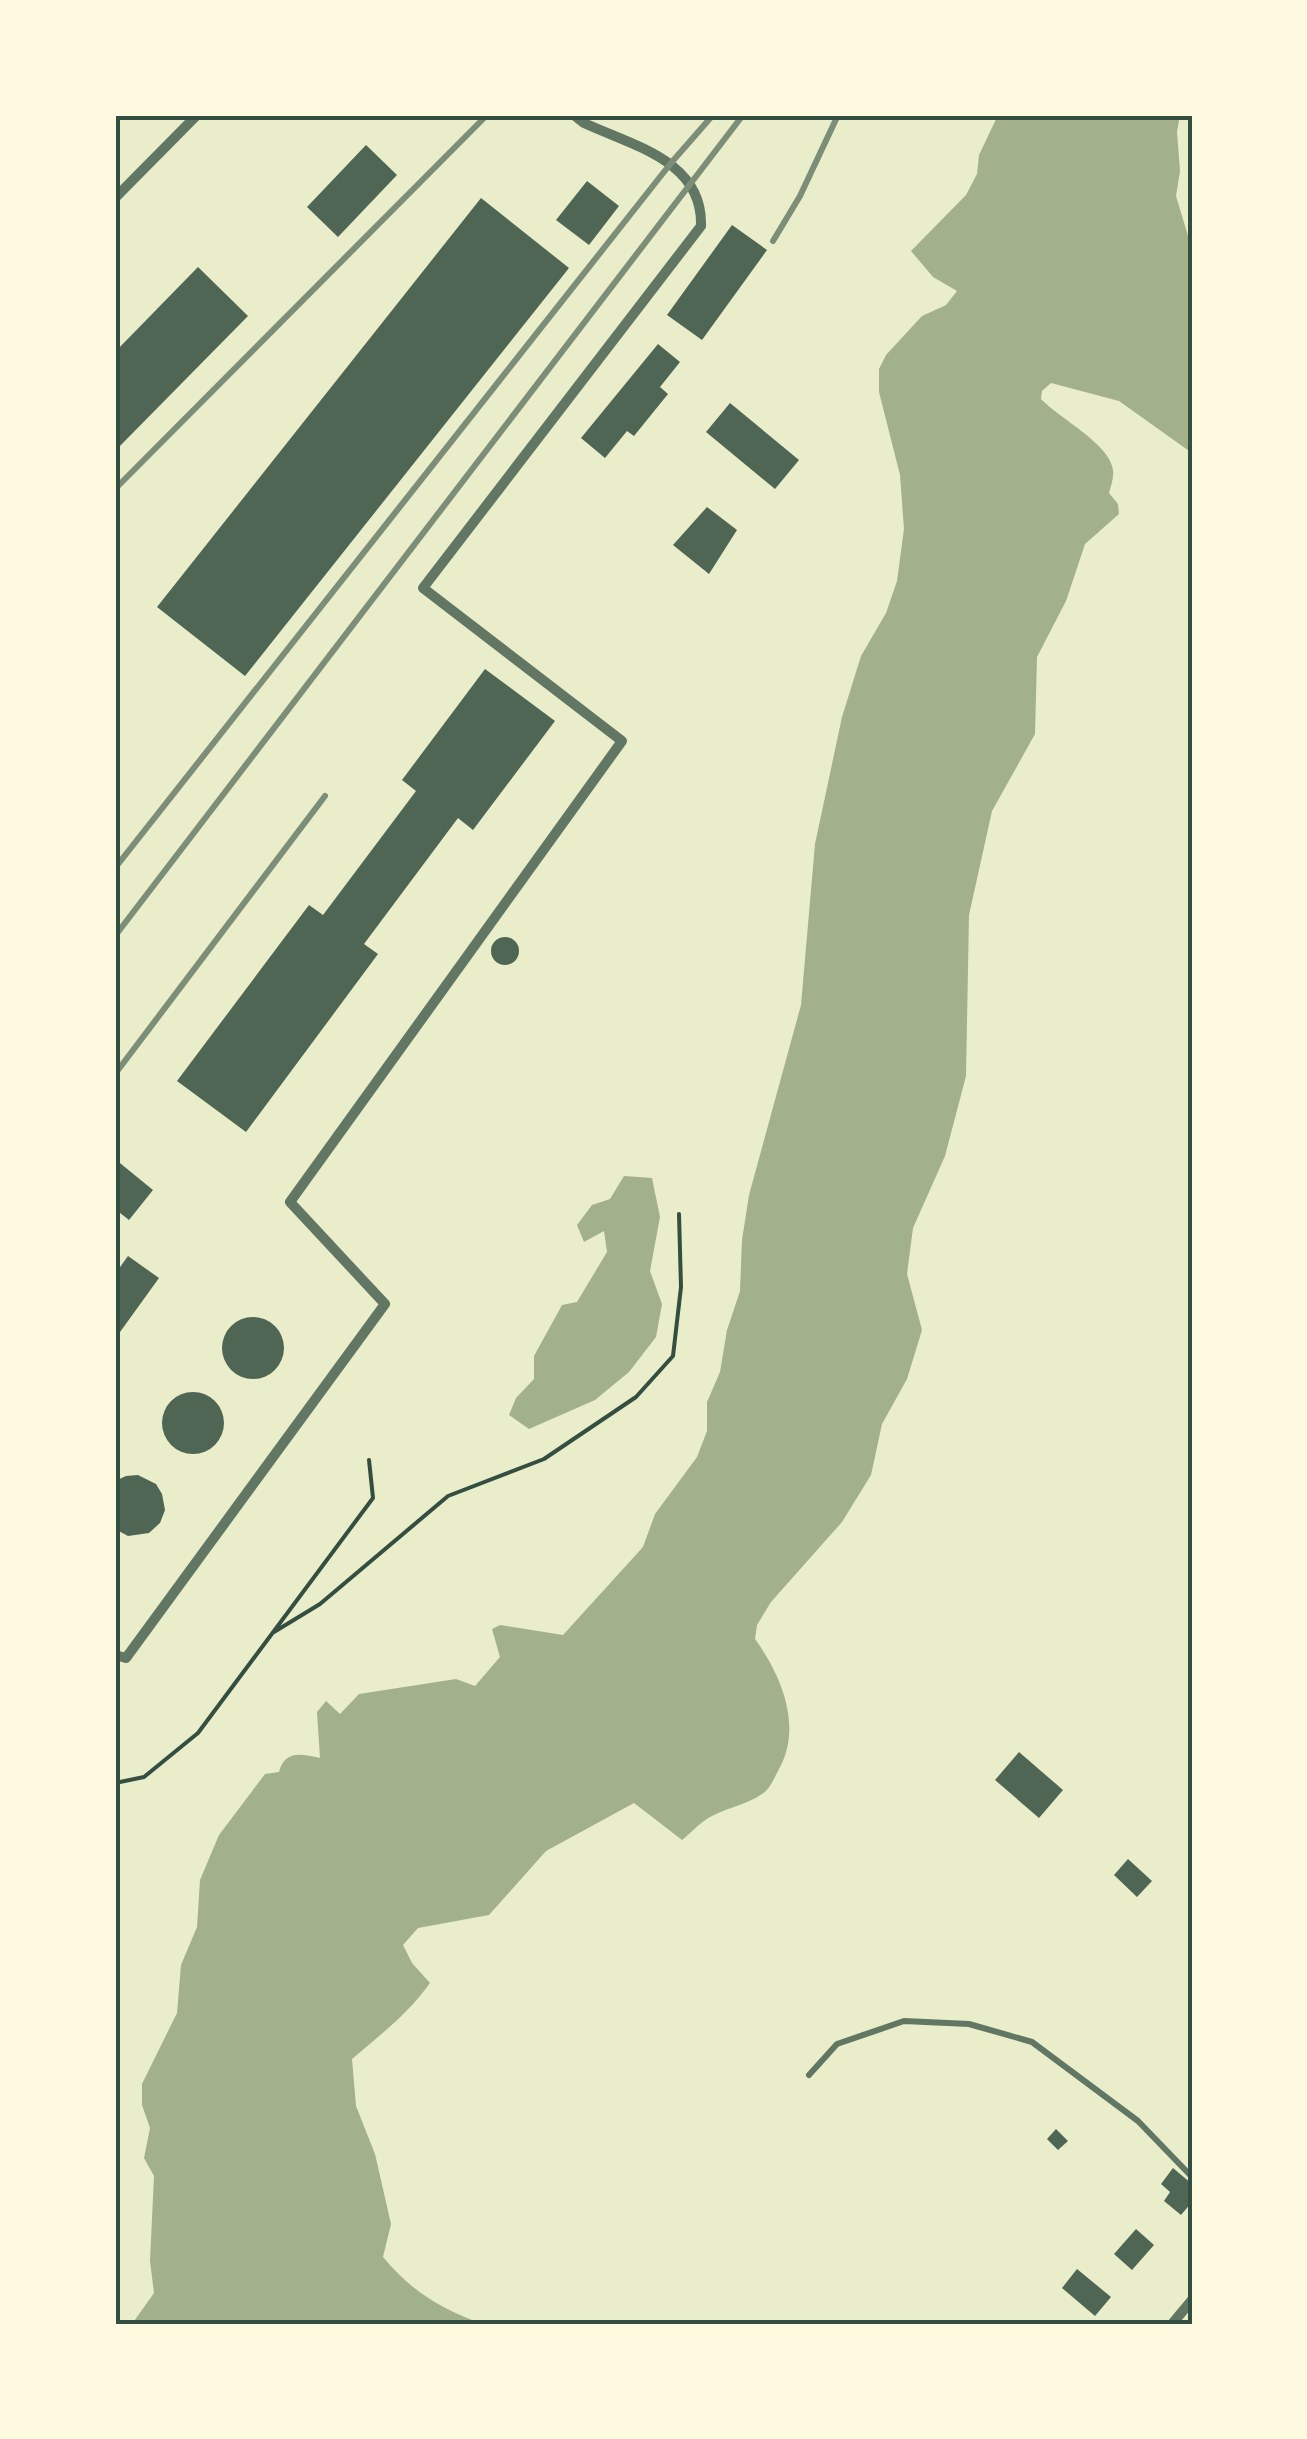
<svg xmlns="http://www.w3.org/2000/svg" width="1307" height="2439" viewBox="0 0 1307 2439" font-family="Barlow,sans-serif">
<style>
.water{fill:#a3b18a}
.building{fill:#4f6655}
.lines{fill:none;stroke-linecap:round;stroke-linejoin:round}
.path{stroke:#344e41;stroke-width:4}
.service{stroke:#617663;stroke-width:6}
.minor{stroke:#617663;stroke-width:10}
.rail{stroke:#7c8e77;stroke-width:6}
.neatline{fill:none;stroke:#344e41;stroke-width:4}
</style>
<rect width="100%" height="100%" fill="#e9edc9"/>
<path class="water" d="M998 115H1180L1177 132 1180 171 1176 196 1192 249V453L1119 401 1051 383 1042 391 1041 399C1060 419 1110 444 1113 470 1114 477 1111 486 1109 493L1118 504 1119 514 1085 544 1066 601 1037 657 1035 734 992 811 969 915 966 1076 945 1156 913 1228 907 1274 922 1330 907 1379 882 1424 871 1475 842 1522 771 1602 757 1625 755 1639C781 1675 803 1726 779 1769 774 1778 771 1788 762 1794 746 1805 729 1807 712 1816 701 1821 691 1833 682 1840L634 1803 546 1851 489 1915 418 1928 403 1945 412 1963 430 1983C408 2014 380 2035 352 2059L356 2106 375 2154 391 2224 383 2257C411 2291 441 2309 483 2324H132L154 2293 150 2261 154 2176 144 2158 150 2128 142 2105V2084L177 2013 181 1965 197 1927 200 1880 219 1835 265 1774 279 1772C285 1750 301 1754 320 1758L317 1712 326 1701 340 1714 359 1694 456 1679 475 1686 500 1657 492 1629 500 1625 563 1635 643 1547 655 1514 697 1457 707 1431V1402L720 1372 727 1330 740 1291 742 1240 749 1195 801 1005 815 844 842 717 861 656 886 613 897 581 904 529 900 475 879 392V369L886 355 922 316 946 305 957 291 933 277 911 251 966 195 977 174 979 155Z
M624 1176 652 1178 660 1217 650 1271 662 1304 656 1337 629 1372 595 1400 529 1429 509 1415 516 1398 534 1379V1356L562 1305 577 1302 607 1252 604 1231 584 1242 577 1225 592 1205 610 1199Z"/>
<path class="building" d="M366 145 397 175 338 237 307 207Z
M587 181 619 206 589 245 556 220Z
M481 198 569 268 245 676 157 607Z
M732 225 767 250 702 340 667 315Z
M198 267 248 316 115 451V352Z
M658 344 680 362 660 387 668 394 634 436 627 431 605 458 581 438Z
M730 403 799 460 775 489 706 432Z
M707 507 737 530 709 574 673 545Z
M485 669 555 721 473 830 458 818 364 944 378 954 246 1132 177 1081 309 905 323 915 416 791 402 780Z
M491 951a14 14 0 1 1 28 0a14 14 0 1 1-28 0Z
M115 1159 153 1190 129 1220 115 1209Z
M128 1256 159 1278 115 1339V1274Z
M222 1348a31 31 0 1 1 62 0a31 31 0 1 1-62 0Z
M162 1423a31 31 0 1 1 62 0a31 31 0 1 1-62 0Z
M138 1475 156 1484 162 1494 165 1510 160 1523 149 1533 128 1536 115 1529V1481L126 1476Z
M1019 1752 1063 1790 1039 1818 995 1780Z
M1128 1859 1152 1881 1137 1897 1114 1875Z
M1056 2129 1068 2141 1058 2150 1047 2139Z
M1173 2168 1192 2184V2202L1181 2215 1164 2201 1170 2192 1161 2184Z
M1136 2229 1154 2245 1132 2270 1114 2254Z
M1077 2269 1111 2297 1095 2316 1062 2288Z"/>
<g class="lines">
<path class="path" d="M274 1632 320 1604 448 1496 544 1459 636 1397 673 1356 681 1287 679 1214
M115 1783 144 1777 198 1733 373 1498 369 1460"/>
<path class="service" d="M809 2075 837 2044 904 2021 969 2024 1032 2042 1138 2121 1192 2177"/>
<path class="minor" d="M115 198 197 115
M115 1655 126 1658 385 1304 290 1202 622 741 423 588 701 226C703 161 634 146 584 123L574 115
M1172 2324 1192 2300"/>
<path class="rail" d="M773 241 800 196 838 115
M115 489 487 115
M115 868 671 163 713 115
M115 936 743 115
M115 1074 325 796"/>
</g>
<rect width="1307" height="2439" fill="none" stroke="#fefae0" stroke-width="235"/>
<rect x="118" y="118" width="1072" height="2204" class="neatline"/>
</svg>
